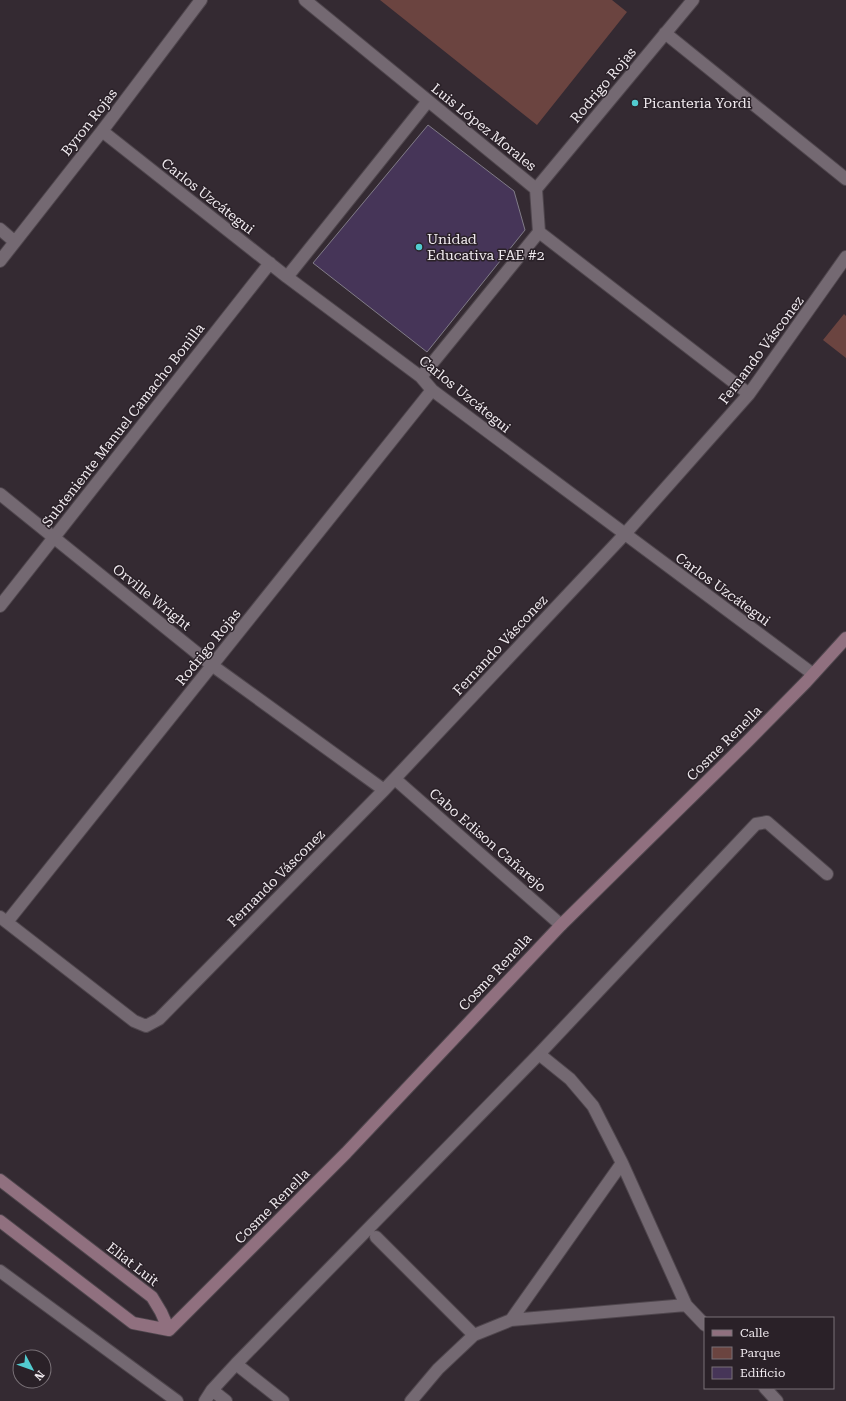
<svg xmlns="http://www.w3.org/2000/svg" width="846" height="1401" viewBox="0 0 846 1401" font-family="'Roboto Serif',serif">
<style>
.green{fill:#6b4440}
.building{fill:#463558;stroke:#817c88}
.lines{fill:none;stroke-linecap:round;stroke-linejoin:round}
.lane-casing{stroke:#4f464d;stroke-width:14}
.street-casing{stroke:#4f464d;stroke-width:14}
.secondary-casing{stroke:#4f464d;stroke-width:14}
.lane{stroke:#746972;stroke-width:12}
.street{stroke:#746972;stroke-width:12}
.secondary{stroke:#90707f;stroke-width:12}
.poi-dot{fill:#52ccd0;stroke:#2a2128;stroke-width:1.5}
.labels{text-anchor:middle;stroke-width:3;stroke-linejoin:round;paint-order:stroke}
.street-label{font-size:14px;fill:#efe9ee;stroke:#2a2128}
.poi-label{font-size:14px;fill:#efe9ee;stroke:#2a2128;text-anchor:start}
</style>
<rect width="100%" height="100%" fill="#342a32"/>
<path class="green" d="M380 0H612L627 12 537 125Z
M844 314 846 316V358L823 340Z"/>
<path class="building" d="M428 125 514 191 525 230 427 352 313 263Z"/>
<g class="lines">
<defs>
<path id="lane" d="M539 1054 570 1079 593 1106 622 1163 686 1305 705 1325
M376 1237 474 1335
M0 1271 177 1401
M511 1320 622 1163
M236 1364 283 1401
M765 1388 777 1401
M212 1390 226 1401
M205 1401 212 1390 236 1364 539 1054 756 824 767 822 827 874
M411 1401 438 1369 474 1335 511 1320 686 1305"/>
<path id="street" d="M305 0 536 189 539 232 749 394
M665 33 846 179
M102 131 287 277 421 377 432 390 813 674
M536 189 693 0
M0 229 15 242
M0 261 102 131 201 0
M287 277 428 101
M421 377 539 232
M0 494 213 666 384 790
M0 606 270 263
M395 779 561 925
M0 917 134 1021 146 1026 159 1019 384 790 624 535 749 394 846 257
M7 922 432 390"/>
<path id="secondary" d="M0 1180 152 1297 161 1312 169 1330
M0 1221 133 1323 169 1330
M169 1330 346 1153 561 925 745 744 806 682 846 638"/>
</defs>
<use href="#lane" class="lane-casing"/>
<use href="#street" class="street-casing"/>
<use href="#secondary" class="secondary-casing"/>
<use href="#lane" class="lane"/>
<use href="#street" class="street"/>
<use href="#secondary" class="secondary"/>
</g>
<g class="poi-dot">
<circle cx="635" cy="103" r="4"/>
<circle cx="419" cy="247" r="4"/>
</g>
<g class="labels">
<g class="street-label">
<text transform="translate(603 85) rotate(-50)" y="5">Rodrigo Rojas</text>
<text transform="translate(89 122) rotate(-52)" y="5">Byron Rojas</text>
<text transform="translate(484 127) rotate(39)" y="5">Luis López Morales</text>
<text transform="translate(208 196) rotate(38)" y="5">Carlos Uzcátegui</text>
<text transform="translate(761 350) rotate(-53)" y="5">Fernando Vásconez</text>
<text transform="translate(465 394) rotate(39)" y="5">Carlos Uzcátegui</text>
<text transform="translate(123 425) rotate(-52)" y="5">Subteniente Manuel Camacho Bonilla</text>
<text transform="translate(723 589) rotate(36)" y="5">Carlos Uzcátegui</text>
<text transform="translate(152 597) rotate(39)" y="5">Orville Wright</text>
<text transform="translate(500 645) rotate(-47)" y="5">Fernando Vásconez</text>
<text transform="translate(208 647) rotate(-51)" y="5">Rodrigo Rojas</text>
<text transform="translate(724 743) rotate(-45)" y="5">Cosme Renella</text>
<text transform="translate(488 840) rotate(41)" y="5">Cabo Edison Cañarejo</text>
<text transform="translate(276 878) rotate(-45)" y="5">Fernando Vásconez</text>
<text transform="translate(495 972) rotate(-47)" y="5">Cosme Renella</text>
<text transform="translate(272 1206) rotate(-45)" y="5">Cosme Renella</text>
<text transform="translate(133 1264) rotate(38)" y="5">Eliat Luit</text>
</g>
<g class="poi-label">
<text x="643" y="108">Picanteria Yordi</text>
<text x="427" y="244">Unidad<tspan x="427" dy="16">Educativa FAE #2</tspan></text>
</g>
</g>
<rect x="704" y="1317" width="130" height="72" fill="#2a2128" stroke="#797177"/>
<rect x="712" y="1330" width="20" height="6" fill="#90707f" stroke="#797177"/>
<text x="740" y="1337" font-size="12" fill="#efe9ee">Calle</text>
<rect x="712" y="1347" width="20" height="12" fill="#6b4440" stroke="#797177"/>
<text x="740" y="1357" font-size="12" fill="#efe9ee">Parque</text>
<rect x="712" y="1367" width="20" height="12" fill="#463558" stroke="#797177"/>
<text x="740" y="1377" font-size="12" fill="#efe9ee">Edificio</text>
<g transform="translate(32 1369) rotate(131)"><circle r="19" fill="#2a2128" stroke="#797177"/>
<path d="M0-3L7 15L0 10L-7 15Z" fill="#52ccd0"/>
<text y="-6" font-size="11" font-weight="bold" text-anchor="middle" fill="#efe9ee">N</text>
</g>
</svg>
